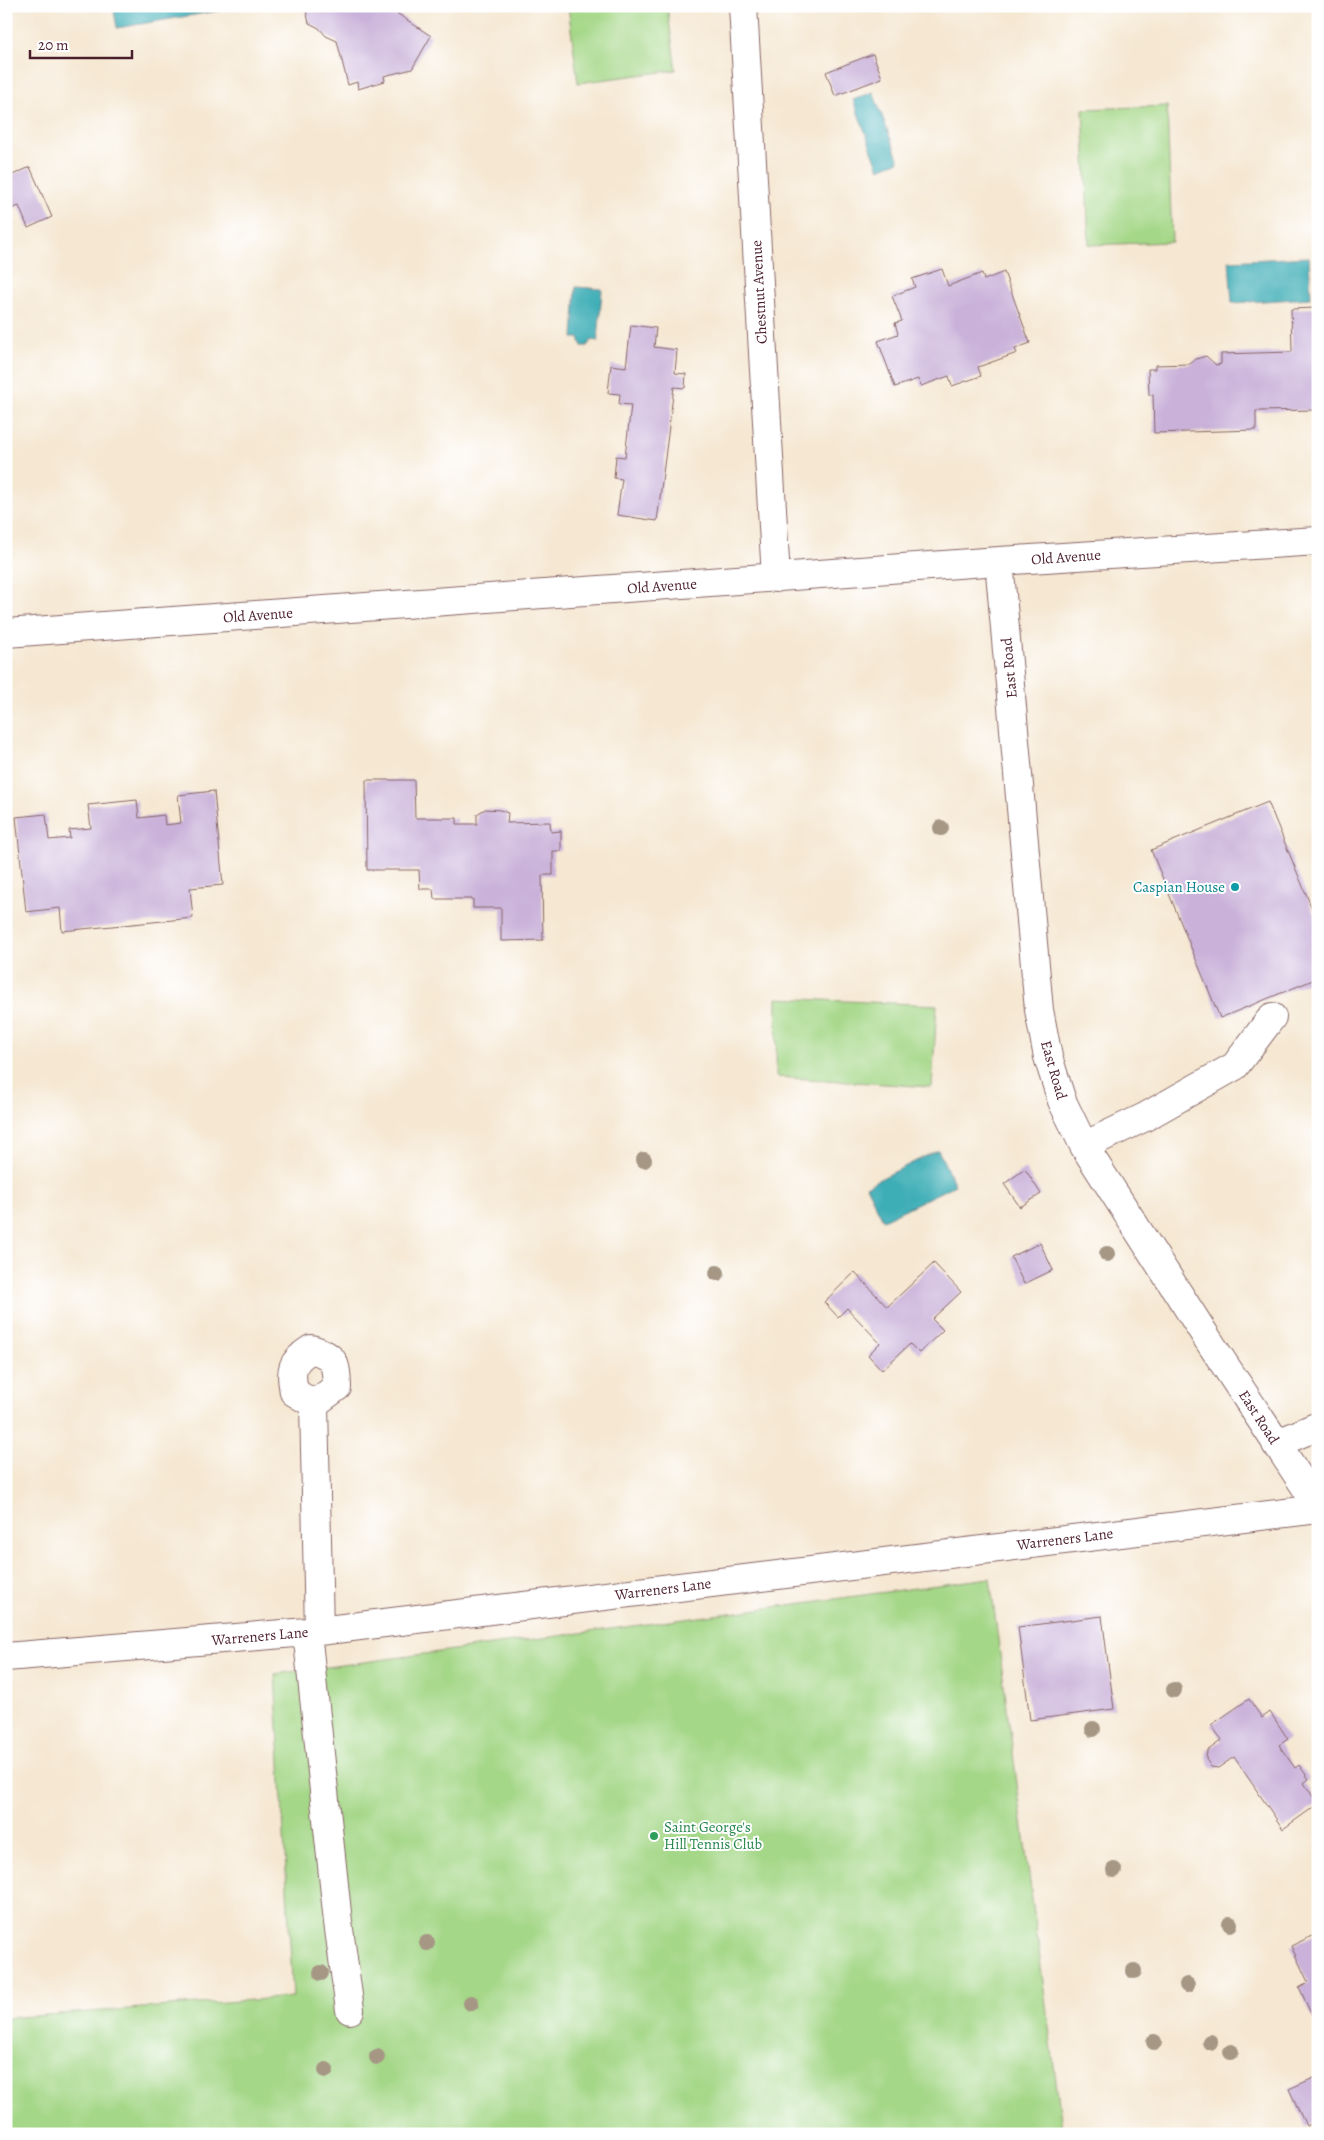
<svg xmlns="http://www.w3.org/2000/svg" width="1324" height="2140" viewBox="0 0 1324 2140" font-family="Alegreya,serif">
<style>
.green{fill:#a4d787;stroke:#777b59}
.water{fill:#3cadb6;stroke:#436670}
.building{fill:#c9b1d9}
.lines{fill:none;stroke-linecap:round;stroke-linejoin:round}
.minor-casing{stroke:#866565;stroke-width:30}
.minor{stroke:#fff;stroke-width:28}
.tree{fill:#a69785}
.culture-dot{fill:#0f9aa8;stroke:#fff;stroke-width:2}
.leisure-dot{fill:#2e9e5b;stroke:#fff;stroke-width:2}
.labels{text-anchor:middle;stroke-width:4;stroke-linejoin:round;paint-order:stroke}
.street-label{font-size:15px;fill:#4a1f2b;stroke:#fff}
.culture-label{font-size:15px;fill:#0d838f;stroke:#fff;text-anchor:end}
.leisure-label{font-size:15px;fill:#27864d;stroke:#fff;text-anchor:start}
</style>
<rect width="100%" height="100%" fill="#fff"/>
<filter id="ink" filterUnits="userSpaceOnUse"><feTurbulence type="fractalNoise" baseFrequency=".02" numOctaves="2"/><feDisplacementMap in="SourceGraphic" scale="10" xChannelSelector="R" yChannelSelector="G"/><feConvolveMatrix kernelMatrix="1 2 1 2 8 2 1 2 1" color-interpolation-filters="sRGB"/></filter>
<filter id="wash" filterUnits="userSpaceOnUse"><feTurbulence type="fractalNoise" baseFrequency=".0096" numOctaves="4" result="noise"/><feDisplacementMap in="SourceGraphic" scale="20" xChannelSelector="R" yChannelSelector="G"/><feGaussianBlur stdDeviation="1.12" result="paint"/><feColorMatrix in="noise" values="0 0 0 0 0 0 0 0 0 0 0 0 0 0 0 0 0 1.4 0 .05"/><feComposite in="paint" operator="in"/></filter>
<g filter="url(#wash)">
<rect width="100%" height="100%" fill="#f5e7d1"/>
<path class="green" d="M568 6H667L676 70 578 83Z
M1167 106 1172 242 1089 245 1083 109Z
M777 998 937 1005 932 1087 776 1077Z
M990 1578 1063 2134H6V2018L293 1997 275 1674Z"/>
<path class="water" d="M113 6H242V7L117 28Z
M873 92 899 161 879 169 853 100Z
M1309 257 1311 298 1232 303 1229 261Z
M576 287 602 289 598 341 592 340 587 346H582L579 338H573Z
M938 1150 955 1185 883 1220 866 1186Z"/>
<g id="blocks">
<path class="building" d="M305 6H391L392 10 431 36 412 69 384 76 385 81 358 89 357 82 348 85 337 41 326 36 319 28 309 23Z
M873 54 882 78 835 96 826 72Z
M30 167 52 217 28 228 19 206 6 211V178Z
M942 269 948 286 982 273 984 280 1004 272 1030 343 1015 349 1017 353 978 367 981 376 952 386 949 376 921 386 918 379 895 387 878 341 898 334 895 323 902 321 892 296 915 287 912 279Z
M1316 308 1318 410 1256 411V430L1154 433 1153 394 1149 395 1148 369H1155V365L1190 364 1196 359 1206 356 1216 365 1221 364V354L1292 352 1291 309Z
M631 325 656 328 654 347 677 350 675 373 686 374 685 388 674 387 657 521 617 515 622 479 614 478 616 456 625 457 631 405 619 404 620 394 608 393 611 365 626 367Z
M366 780H414L415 818H457V824H477V814L485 809 500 810 508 813 507 823 550 822 551 832 561 831V851H553V875H542L543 940 501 941V908H473V899H434L433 889H420L419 870H367Z
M214 791 223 885 190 888 193 918 62 931 60 908 26 912 16 817 46 814 49 840 70 838 69 830 91 828 88 805 137 800 139 818 164 815 165 825 181 823 178 795Z
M1268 802 1318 923V978L1220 1018 1151 850Z
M1025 1169 1041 1194 1020 1207 1004 1184Z
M1040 1243 1053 1270 1024 1284 1011 1257Z
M934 1263 961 1292 932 1319 943 1330 919 1353 910 1344 882 1370 868 1355 880 1343 847 1308 838 1317 824 1302 855 1272 887 1307Z
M1318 1301V1321L1315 1315Z
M1102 1616 1114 1709 1030 1720 1018 1627Z
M1249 1699 1262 1718 1270 1712 1288 1739 1279 1745 1295 1768 1299 1765 1309 1779 1304 1783 1318 1804 1283 1829 1234 1757 1218 1768 1211 1767 1206 1759 1207 1751 1222 1740 1211 1725Z
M1318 1933V2014L1312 2016 1299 1987 1308 1982 1291 1946Z
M1318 2076V2120L1306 2126 1289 2089Z"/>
</g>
</g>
<g filter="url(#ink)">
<use href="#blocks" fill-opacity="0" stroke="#866565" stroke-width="1"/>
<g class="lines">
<defs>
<path id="minor" d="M743 6 776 578
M999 561 1039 1010 1048 1057 1062 1101 1084 1146 1207 1338 1318 1506
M6 633 999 561 1318 541
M1084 1146 1145 1117 1235 1066 1272 1017
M314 1404 294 1392C290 1369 291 1362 311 1349 336 1356 336 1364 337 1387L314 1404 319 1631
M1276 1444 1318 1426
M307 1632 338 1922 350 2010
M6 1657 319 1631 1318 1509"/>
</defs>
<use href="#minor" class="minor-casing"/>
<use href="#minor" class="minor"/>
</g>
<g class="tree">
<circle cx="941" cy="828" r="8"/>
<circle cx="644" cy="1160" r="8"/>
<circle cx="1107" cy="1254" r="8"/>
<circle cx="717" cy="1273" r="8"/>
<circle cx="1174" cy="1690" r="8"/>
<circle cx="1093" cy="1729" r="8"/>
<circle cx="1114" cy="1870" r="8"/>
<circle cx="1230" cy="1924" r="8"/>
<circle cx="427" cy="1943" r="8"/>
<circle cx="1134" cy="1971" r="8"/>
<circle cx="321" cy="1973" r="8"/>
<circle cx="1187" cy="1985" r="8"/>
<circle cx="471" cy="2003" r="8"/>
<circle cx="1154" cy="2042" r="8"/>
<circle cx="1210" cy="2042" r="8"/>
<circle cx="1231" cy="2052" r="8"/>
<circle cx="377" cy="2057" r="8"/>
<circle cx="326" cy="2070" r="8"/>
</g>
</g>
<circle class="culture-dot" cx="1235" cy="887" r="5"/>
<circle class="leisure-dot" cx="654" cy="1836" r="5"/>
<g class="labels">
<g class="street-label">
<text transform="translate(759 292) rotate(-93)" y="5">Chestnut Avenue</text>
<text transform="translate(1066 557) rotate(-4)" y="5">Old Avenue</text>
<text transform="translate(662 586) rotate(-4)" y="5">Old Avenue</text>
<text transform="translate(258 615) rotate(-4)" y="5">Old Avenue</text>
<text transform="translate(1009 668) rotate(-95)" y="5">East Road</text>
<text transform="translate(1054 1070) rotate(74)" y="5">East Road</text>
<text transform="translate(1259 1417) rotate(57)" y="5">East Road</text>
<text transform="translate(1065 1539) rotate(-7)" y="5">Warreners Lane</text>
<text transform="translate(663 1589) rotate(-7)" y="5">Warreners Lane</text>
<text transform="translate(260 1636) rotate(-5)" y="5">Warreners Lane</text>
</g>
<g class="culture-label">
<text x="1225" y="892">Caspian House</text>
</g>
<g class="leisure-label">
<text x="664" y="1832">Saint George's<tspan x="664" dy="17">Hill Tennis Club</tspan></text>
</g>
</g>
<rect width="1324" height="2140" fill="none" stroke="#fff" stroke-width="25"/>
<path d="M30 50v8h102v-8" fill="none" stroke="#4a1f2b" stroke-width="2.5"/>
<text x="38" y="50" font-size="15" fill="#4a1f2b" stroke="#ffffff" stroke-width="4" paint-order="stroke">20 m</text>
</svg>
